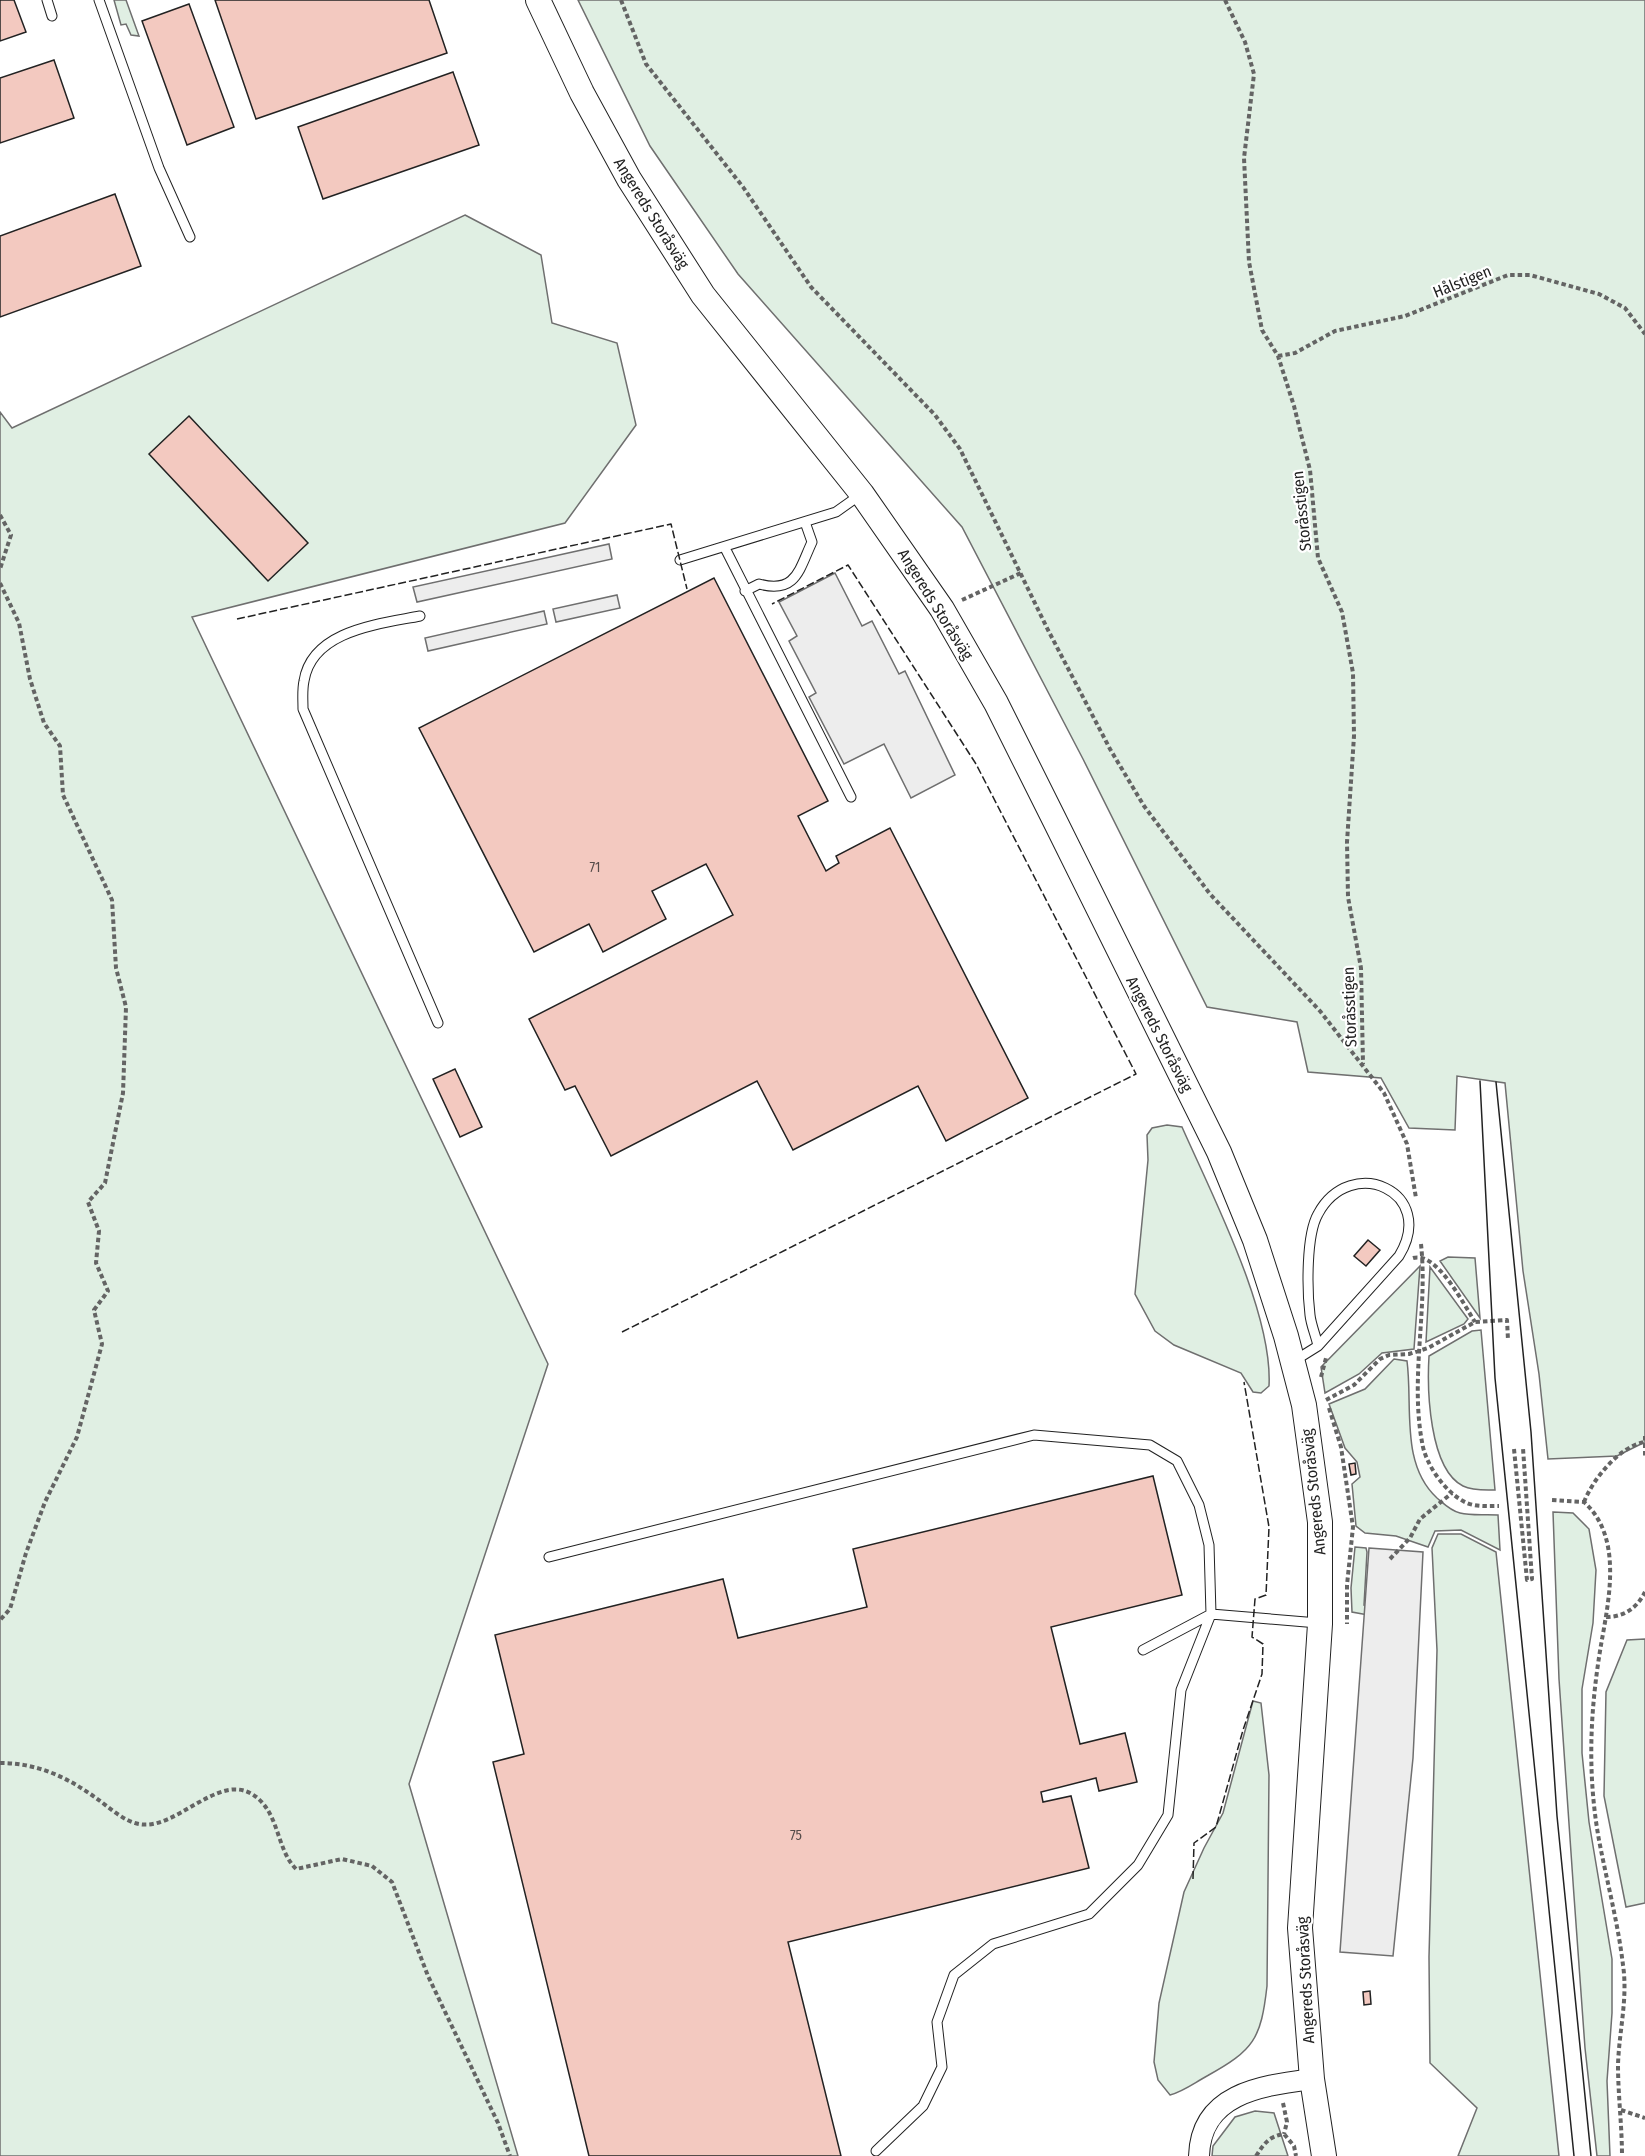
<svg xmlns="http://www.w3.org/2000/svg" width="1645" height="2156" viewBox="0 0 1645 2156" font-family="'Fira Sans Condensed',sans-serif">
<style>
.green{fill:#e0efe3;stroke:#6f6f6f;stroke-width:1.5}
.parking{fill:#ededed;stroke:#6f6f6f;stroke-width:1.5}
.building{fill:#f3c9c0;stroke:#222;stroke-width:1.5}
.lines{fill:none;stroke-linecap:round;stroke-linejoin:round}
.service-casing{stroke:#222;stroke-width:11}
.minor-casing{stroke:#222;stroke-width:22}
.tertiary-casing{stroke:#222;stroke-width:26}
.path{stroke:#646464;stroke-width:4;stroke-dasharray:4.5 3;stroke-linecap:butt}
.service{stroke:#fff;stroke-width:9}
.minor{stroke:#fff;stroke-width:20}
.tertiary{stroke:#fff;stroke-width:24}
.tram{stroke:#222;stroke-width:1.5}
.fence{stroke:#222;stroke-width:1.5;stroke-dasharray:8 3;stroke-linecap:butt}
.labels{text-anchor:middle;stroke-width:4.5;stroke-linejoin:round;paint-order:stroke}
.number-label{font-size:14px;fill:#564c4a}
.street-label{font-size:16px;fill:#222;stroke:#fff}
</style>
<rect width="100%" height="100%" fill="#fff"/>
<path class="green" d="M114 0H126L139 36 131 35 126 24 121 25Z
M578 0H1645V1445L1643 1443 1617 1456 1548 1459 1539 1374 1523 1271 1505 1083 1457 1076 1455 1130 1409 1128 1381 1078 1308 1072 1297 1022 1207 1007 1083 759 962 527 738 274 650 146Z
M465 215 541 255 552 323 617 343 636 425 565 523 192 617 548 1364 409 1784 518 2156H0V412L12 428Z
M1167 1125 1182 1127C1212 1195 1273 1313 1269 1386L1261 1393 1253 1392 1241 1373 1174 1345 1155 1331 1135 1294 1148 1160 1147 1135 1152 1128Z
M1448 1257 1475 1258 1480 1318 1440 1261Z
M1420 1266 1414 1349 1382 1353 1359 1374 1325 1393 1321 1367Z
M1430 1267 1468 1319 1464 1324 1426 1342Z
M1481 1330 1495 1490C1485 1490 1473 1491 1463 1486 1429 1469 1427 1389 1429 1356L1472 1331Z
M1394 1359 1407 1361C1413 1406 1400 1464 1437 1498 1444 1504 1451 1511 1460 1513 1472 1516 1486 1514 1498 1515L1500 1550 1461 1530 1435 1531 1428 1547 1396 1536 1365 1533 1356 1526 1352 1484 1360 1477 1357 1462 1345 1448 1329 1404 1365 1389Z
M1553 1512 1573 1513 1589 1529 1596 1570 1593 1623 1582 1689V1753L1589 1822 1612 1959V2013L1607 2081 1610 2156H1597L1585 2048 1574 1896 1559 1679Z
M1438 1534H1461L1496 1552 1559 2156H1458L1477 2108 1430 2063 1429 1957 1437 1650 1432 1548Z
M1355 1547 1366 1548 1367 1552 1364 1605 1379 1607 1368 1615 1352 1612 1351 1588Z
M1645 1639V1903L1626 1907 1604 1796 1606 1692 1627 1640Z
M1253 1701 1261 1703 1269 1775 1267 1986C1261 2039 1254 2050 1207 2076 1194 2083 1184 2091 1170 2095L1158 2080 1154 2062 1159 2003 1184 1892 1204 1848 1223 1813Z
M1255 2111 1274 2113 1288 2156H1212L1213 2146 1235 2117Z"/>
<path class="parking" d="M609 544 612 559 417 602 413 587Z
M835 573 862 626 872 621 899 674 905 671 955 775 911 798 884 744 844 764 809 697 816 693 789 641 797 636 779 602Z
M617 595 620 608 556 622 553 609Z
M544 611 547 624 428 651 425 638Z
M1369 1548 1423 1552 1413 1758 1393 1956 1340 1952Z"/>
<path class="building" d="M0 0H14L26 32 0 41Z
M215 0H429L447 53 256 119Z
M189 4 234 127 187 145 142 21Z
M54 60 74 118 0 143V78Z
M453 72 479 145 323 199 298 127Z
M115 194 141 266 0 317V236Z
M189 416 308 543 268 581 149 454Z
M714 578 828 801 798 816 826 871 839 863 836 856 890 828 1028 1098 946 1141 918 1086 793 1150 757 1081 611 1156 575 1086 565 1090 529 1019 733 915 706 864 652 891 666 919 603 952 589 924 534 952 419 728Z
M455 1069 482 1127 460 1137 433 1079Z
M1368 1240 1380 1250 1366 1266 1354 1256Z
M1355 1463 1356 1474 1351 1475 1349 1464Z
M1153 1476 1182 1595 1051 1627 1080 1744 1125 1733 1137 1782 1099 1791 1096 1778 1041 1792 1043 1802 1071 1796 1089 1868 788 1942 841 2156H589L493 1762 524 1754 495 1635 723 1579 738 1638 867 1607 853 1549Z
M1370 1991 1371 2004 1364 2005 1363 1992Z"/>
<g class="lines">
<defs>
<path id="service" d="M47 0 52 16
M99 0 159 168 190 237
M725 548 851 797
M680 560 836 512 860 495
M745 591 759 584C796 594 799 570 812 542L805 522
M420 616C380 624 312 630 304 681 302 690 303 700 303 709L438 1023
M1294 1361 1318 1346 1399 1256C1438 1192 1351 1153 1318 1214 1306 1235 1307 1290 1310 1315 1311 1325 1316 1336 1318 1346
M549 1557 1034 1435 1150 1445 1177 1461 1199 1505 1209 1545 1211 1614 1181 1690 1168 1815 1138 1865 1089 1914 993 1944 954 1975 937 2022 942 2067 923 2106 876 2151
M1211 1614 1318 1623
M1143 1650 1211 1614"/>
<path id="minor" d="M1199 2156C1201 2093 1261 2086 1312 2079"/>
<path id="tertiary" d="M538 0 582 93 629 179 703 295 862 494 942 609 996 703 1055 821 1219 1152 1255 1240 1286 1336 1304 1405 1320 1522V1624L1300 1928 1312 2079 1324 2156"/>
</defs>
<use href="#service" class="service-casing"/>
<use href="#minor" class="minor-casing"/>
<use href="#tertiary" class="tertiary-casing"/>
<path class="path" d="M621 0 646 64 743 187 811 287 935 415 960 449 1048 630 1110 749 1144 806 1210 894 1320 1011 1384 1093 1407 1144 1416 1198
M1225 0 1245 42 1254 74 1244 158 1249 262 1262 330 1278 356 1294 406 1310 470 1318 558 1342 612 1353 673 1354 736 1347 842 1348 897 1361 968 1363 1064
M1278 356 1295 353 1335 331 1405 316 1508 275H1530L1599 294 1625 308 1645 334
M0 515 11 535 0 569
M0 583 19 623 30 679 44 723 60 746 63 795 112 900 116 968 126 1007 123 1093 105 1183 88 1202 99 1231 96 1263 108 1291 94 1310 102 1344 77 1437 45 1502 26 1553 10 1609 0 1620
M962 600 1023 572
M1421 1244C1428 1309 1410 1377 1422 1442 1425 1464 1446 1494 1467 1503 1477 1507 1488 1506 1499 1506
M1413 1258C1437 1251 1464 1305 1475 1322
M1321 1377 1326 1358
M1326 1400 1354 1385 1380 1359 1389 1355 1409 1354 1428 1348 1475 1322 1507 1320 1508 1340
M1329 1408 1341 1447 1353 1527 1347 1585V1624
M1645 1436V1456
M1514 1449 1527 1580 1532 1579 1523 1448
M1552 1500 1584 1502C1623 1537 1609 1599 1601 1645 1590 1710 1587 1774 1599 1840 1607 1882 1618 1923 1623 1965 1628 1999 1619 2031 1618 2065 1618 2095 1622 2126 1622 2156
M1584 1502C1593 1479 1619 1447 1644 1442
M1390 1559 1410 1538 1420 1519 1452 1493
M1606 1617C1624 1617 1637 1608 1645 1592
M0 1763C37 1763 67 1777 96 1798 109 1807 123 1821 139 1824 175 1831 216 1775 250 1793 280 1809 275 1848 296 1869L342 1859 372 1866 392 1882 428 1976 498 2123 510 2156
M1283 2103 1287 2122 1284 2134
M1621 2110 1645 2118
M1256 2156C1264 2144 1269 2136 1284 2134L1294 2146 1296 2156"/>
<use href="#service" class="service"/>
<use href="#minor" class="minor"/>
<use href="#tertiary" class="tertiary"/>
<path class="tram" d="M1480 1081 1495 1378 1574 2156
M1496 1082 1531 1432 1557 1816 1591 2156"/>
<path class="fence" d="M237 619 671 524 687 589
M622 1332 1136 1074 976 764 848 565 772 604
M1193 1879 1194 1843 1216 1827 1243 1730 1262 1674 1263 1644 1252 1637 1255 1599 1266 1595 1269 1527 1244 1382"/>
</g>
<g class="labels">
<g class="number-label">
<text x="595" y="872">71</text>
<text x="796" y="1840">75</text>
</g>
<g class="street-label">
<text transform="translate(652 213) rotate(58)" y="6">Angereds Storåsväg</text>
<text transform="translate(1462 281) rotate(-22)" y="6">Hålstigen</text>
<text transform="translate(1301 511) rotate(-96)" y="6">Storåsstigen</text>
<text transform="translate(936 604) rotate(58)" y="6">Angereds Storåsväg</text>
<text transform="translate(1349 1007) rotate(-92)" y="6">Storåsstigen</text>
<text transform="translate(1160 1034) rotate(63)" y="6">Angereds Storåsväg</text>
<text transform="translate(1313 1492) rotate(-96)" y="6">Angereds Storåsväg</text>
<text transform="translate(1305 1980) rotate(-93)" y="6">Angereds Storåsväg</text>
</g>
</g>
</svg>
